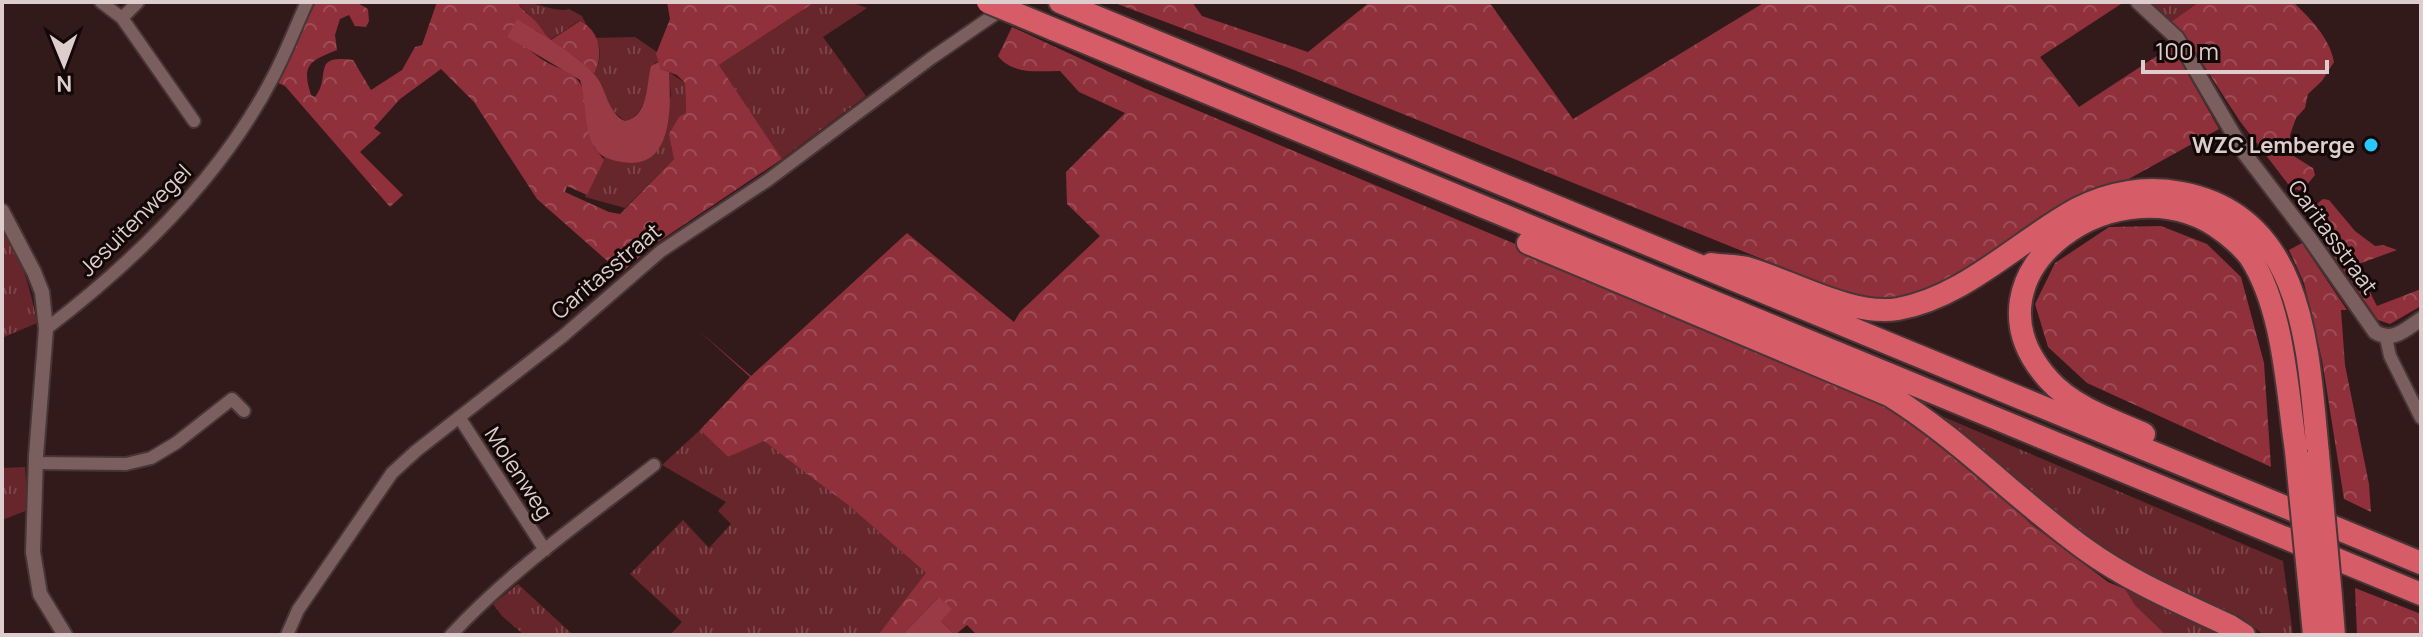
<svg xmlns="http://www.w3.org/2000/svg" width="2423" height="637" viewBox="0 0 2423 637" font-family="Manrope,sans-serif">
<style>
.grass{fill:url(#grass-tufts)}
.forest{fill:url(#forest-crowns)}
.water{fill:#9a3a44}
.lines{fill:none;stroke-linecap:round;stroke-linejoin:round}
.minor-casing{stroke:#483536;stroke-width:16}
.tertiary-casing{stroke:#483536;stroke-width:18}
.motorway-casing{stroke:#483536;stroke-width:26}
.minor{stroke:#7b5e5e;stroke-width:12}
.tertiary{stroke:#7b5e5e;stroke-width:14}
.motorway{stroke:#d65d68;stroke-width:22}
.motorway-bridge-casing{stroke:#483536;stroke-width:26;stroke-linecap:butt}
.motorway-bridge{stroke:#d65d68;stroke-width:22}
.poi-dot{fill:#27c8ff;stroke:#120808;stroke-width:3}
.labels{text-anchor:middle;stroke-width:6;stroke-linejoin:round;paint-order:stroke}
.poi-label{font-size:22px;font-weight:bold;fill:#decdcd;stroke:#120808;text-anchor:end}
.street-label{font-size:22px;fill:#decdcd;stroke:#120808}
</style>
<defs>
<pattern id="grass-tufts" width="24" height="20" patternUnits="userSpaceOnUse" patternTransform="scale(2)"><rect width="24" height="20" fill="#66262c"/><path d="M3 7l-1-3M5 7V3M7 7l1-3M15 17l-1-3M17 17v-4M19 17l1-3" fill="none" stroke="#7b4449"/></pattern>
<pattern id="forest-crowns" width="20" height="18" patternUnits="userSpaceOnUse" patternTransform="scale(2)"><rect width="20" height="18" fill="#8f303b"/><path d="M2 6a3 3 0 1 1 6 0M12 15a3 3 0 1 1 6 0" fill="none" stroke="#9e4d56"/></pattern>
</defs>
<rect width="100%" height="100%" fill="#321a1b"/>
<path class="grass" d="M521 2C538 2 556 13 569 9L582 16 586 24 579 21 550 40C544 34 543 30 538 24 533 17 525 12 519 4Z
M815 2H850L867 8 823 37 866 96 782 159 719 65Z
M2148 2H2199L2171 22Z
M635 37 657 52 659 62 655 63C649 83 647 116 625 121L613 111 594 74C600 63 603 49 595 38Z
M669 72 685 83 686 113 674 159 625 208 585 197 604 157 629 163 645 159 671 96Z
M2 230C21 250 32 296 37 323L2 338Z
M1939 415 2283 561 2293 635H2264L2239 616 2123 564 2035 498Z
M700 430 728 457 764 440 848 505 927 574 878 635H670L682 622 630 574 683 520 709 548 731 524 718 511 726 502 662 465Z
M25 467 28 510 2 520V468Z
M518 584 570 632 574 635H524L502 616 493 604Z
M2125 589 2220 635H2166L2135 605Z"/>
<path class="forest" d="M316 2H356L368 9 369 21 366 27 355 26 349 15 340 19 335 35 337 50C310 61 301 64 311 95L315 97C332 76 310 54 353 60L371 90 402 70 415 47 422 45 437 2H521L519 5C525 13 533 17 538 24 543 30 544 34 551 40L580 21C600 30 604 56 594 74L578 59 535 30 516 41C527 47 537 57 548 63 562 70 577 73 583 89L594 147 604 160 587 195 567 186 565 192 609 212 620 214 674 159 669 134 679 117 686 113 685 83 677 75 661 69 656 54 670 19 667 2H815L719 65 782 159 655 244 621 273 537 199 474 102 441 69 400 99 374 128 381 133 360 152 403 195 390 207 285 86 276 82Z
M1112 2H1192L1202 16 1308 52 1370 2H1489L1573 119 1765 2H2124L2040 57 2079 107 2172 46 2219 129 1914 298 1861 299 1289 68Z
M2199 2H2293C2310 18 2330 38 2334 62L2322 81 2308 94 2305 108 2296 118 2290 135 2292 155 2313 168 2315 175 2302 191 2291 188 2239 120 2203 64 2171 22Z
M1012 27 1144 88 1898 405 1938 434 2031 524 2108 582 2125 589 2135 605 2166 635H977L967 625 955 635 941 621 939 597 902 635H878L926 573 848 505 764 441 728 457 700 430 750 377 698 330 751 376 907 233 1014 322 1020 312 1100 236 1067 204 1066 172 1125 113 1079 92 1060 71C1038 71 1013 75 998 56Z
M2323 199 2329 200 2355 231 2375 246 2383 245 2397 250 2356 265 2377 306 2421 289V306L2390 324 2378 320 2314 228 2311 221 2312 208Z
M2161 226 2207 244 2241 277 2264 363 2271 467 2087 383 2048 347 2035 304 2055 263 2109 227Z
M2302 243 2347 310H2341L2345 365 2369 484 2371 512 2344 499 2322 360 2304 283 2289 250Z
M2355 588 2421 614V635H2357Z"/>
<path class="water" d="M517 19C539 33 585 59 598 79 607 93 609 114 625 121 649 116 646 85 651 66L659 62 661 69 669 72C671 104 674 172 622 162 611 160 601 158 595 148 583 130 587 101 580 80L507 37Z
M939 597 952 609 941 621 955 635H902Z"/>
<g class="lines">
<defs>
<path id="minor" d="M101 2 122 18 194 121
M122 18 138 2
M46 329C135 261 223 175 274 75 286 52 296 26 307 2
M2386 338 2390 356 2421 418
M459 417 545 550
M35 463 126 464 151 458 176 443 232 399 244 411
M287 635 298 610 392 473 416 451 563 336 661 251 768 180 930 59 1004 8
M451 635C511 570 585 519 654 465"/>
<path id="tertiary" d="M2138 2 2177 38 2245 154 2310 239 2375 332C2393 343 2406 329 2421 319
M2 211 34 272 42 292 46 329 36 456 33 552 40 594 65 635"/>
<path id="motorway" d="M1060 2 2421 563
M1053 29 2421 594
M1528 243 1889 395C1960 439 2017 500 2085 549 2129 581 2181 603 2230 626L2244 635
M1711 264C1722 266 1735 265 1747 268 1790 280 1852 317 1898 309 1965 297 2018 241 2077 209 2109 192 2146 186 2182 193 2307 217 2308 354 2318 454
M2144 434C2112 420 2073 407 2049 380 1951 272 2124 154 2224 232 2234 240 2243 247 2250 257 2284 309 2287 391 2296 451
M2310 593 2314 635
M2331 597 2334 635"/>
</defs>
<use href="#minor" class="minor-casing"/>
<use href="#tertiary" class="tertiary-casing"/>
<use href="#motorway" class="motorway-casing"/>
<use href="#minor" class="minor"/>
<use href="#tertiary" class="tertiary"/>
<use href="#motorway" class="motorway"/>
<defs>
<path id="motorway-bridge" d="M988 2 1053 29
M2296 451 2310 593
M2318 454 2331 597"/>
</defs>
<use href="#motorway-bridge" class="motorway-bridge-casing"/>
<use href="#motorway-bridge" class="motorway-bridge"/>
</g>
<circle class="poi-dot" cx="2371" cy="145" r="8"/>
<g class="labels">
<g class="poi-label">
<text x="2355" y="153">WZC Lemberge</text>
</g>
<g class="street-label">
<text transform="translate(135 220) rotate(-45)" y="8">Jesuitenwegel</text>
<text transform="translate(2333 237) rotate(54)" y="8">Caritasstraat</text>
<text transform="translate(606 271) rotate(-40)" y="8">Caritasstraat</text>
<text transform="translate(519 473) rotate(57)" y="8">Molenweg</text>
</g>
</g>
<rect width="2423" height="637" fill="none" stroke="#decdcd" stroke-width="8"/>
<g transform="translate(64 64) rotate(179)" stroke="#120808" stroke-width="6" paint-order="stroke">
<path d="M0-6L14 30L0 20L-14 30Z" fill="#decdcd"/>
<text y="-12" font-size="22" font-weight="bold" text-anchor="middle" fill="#decdcd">N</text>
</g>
<path d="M2143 60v12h184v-12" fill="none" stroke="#decdcd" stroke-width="4"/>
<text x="2155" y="60" font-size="24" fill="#decdcd" stroke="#120808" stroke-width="6" paint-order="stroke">100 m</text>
</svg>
